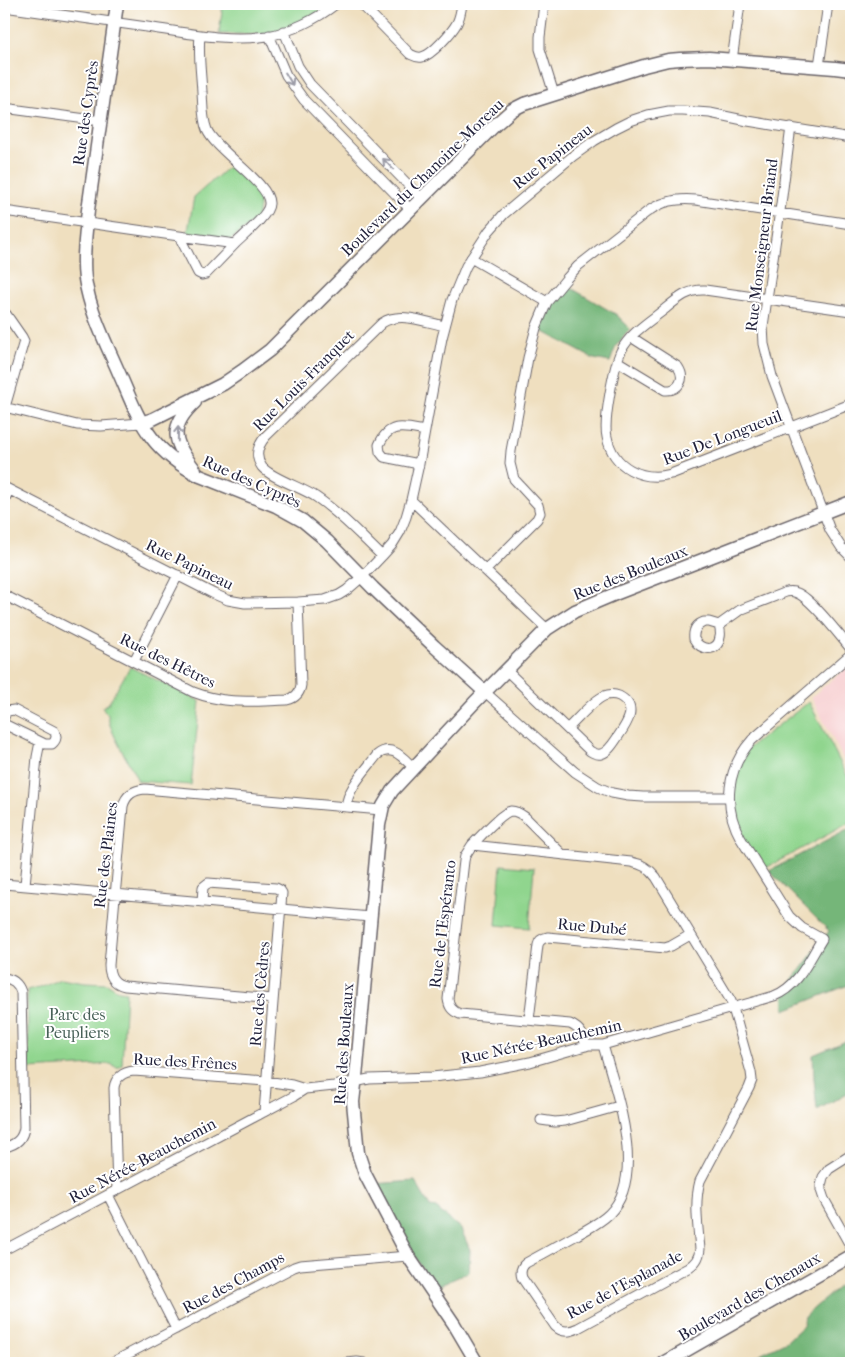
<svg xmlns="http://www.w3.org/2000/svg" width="855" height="1367" viewBox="0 0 855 1367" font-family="'IM FELL French Canon',serif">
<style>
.built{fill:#f7cfd0}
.green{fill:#90d58e;stroke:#597c64}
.forest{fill:#74b679;stroke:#4b6c5a}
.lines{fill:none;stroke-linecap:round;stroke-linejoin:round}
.street-casing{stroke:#6a6469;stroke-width:11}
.secondary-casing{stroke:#6a6469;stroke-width:15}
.street{stroke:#fff;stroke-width:9}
.secondary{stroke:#fff;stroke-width:12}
.oneway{stroke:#9c9ca7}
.labels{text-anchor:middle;stroke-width:4;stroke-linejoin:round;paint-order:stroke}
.street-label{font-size:16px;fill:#22223b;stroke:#fff}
.park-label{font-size:16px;fill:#486158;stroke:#fff}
</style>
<rect width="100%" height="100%" fill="#fff"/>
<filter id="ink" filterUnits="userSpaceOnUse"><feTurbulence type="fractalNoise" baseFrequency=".02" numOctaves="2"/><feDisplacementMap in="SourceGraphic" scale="10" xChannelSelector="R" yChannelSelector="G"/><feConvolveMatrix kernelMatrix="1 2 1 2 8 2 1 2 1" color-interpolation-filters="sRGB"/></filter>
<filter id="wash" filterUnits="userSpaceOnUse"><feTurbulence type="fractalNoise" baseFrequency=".0096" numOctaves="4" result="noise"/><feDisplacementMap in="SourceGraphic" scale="20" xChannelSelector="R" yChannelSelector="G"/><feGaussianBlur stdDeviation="1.12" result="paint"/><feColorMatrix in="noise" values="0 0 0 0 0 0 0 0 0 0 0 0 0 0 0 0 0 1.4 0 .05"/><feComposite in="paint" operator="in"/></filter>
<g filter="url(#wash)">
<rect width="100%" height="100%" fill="#efdfbf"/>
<path class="built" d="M851 664V774L811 697Z"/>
<path class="green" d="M223 4H327L319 12 278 34H219Z
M233 163 261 193 257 219 225 244 187 236 194 197Z
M130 667 200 701 191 785 138 781C131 765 108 730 108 715L102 707 108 704Z
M809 702 851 783V822L762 870 740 837 726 795 742 753Z
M501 865 534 868 529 928 496 925Z
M60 978 85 982 107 983 119 991 126 992 122 1065 117 1068 111 1064 29 1069 27 990 43 986Z"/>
<path class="forest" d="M566 285 617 315 630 329 616 346 610 362 594 359 540 330 551 305Z
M851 828V984L785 1010 784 992 829 931 769 871Z
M851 1039V1091L817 1110 814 1079 813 1055Z
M415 1181 430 1207 436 1208 461 1229 470 1250 469 1272 434 1288 386 1209 373 1184Z
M851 1264V1363H741L787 1341 803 1326 805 1316 841 1285Z"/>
</g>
<g filter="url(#ink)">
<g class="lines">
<defs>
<path id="street" d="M361 4 410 54C414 56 417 58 422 57 432 55 452 32 457 23 460 17 461 11 462 4
M544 4 540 37V49L554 94
M4 7C51 14 99 20 147 27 186 33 228 42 267 36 291 32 317 19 336 4
M284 31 298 66 310 84 422 199
M269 35 286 75 304 100 411 210
M732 60 740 4
M819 66 828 4
M4 108 101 121
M791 127 781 204 767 299 763 326 764 344 772 376 830 530 841 547 851 557
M4 211 235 244C243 236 269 215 269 204 271 184 216 151 207 130 202 118 203 104 202 92 201 73 198 54 200 35
M179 236 198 273 202 275 206 274 235 244
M471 258 547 302
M851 311 705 290C688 289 677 299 665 309 650 321 630 333 621 351 614 366 603 421 607 437 613 467 642 482 671 474L851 404
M617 361 665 390C679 391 686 379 678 367L631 337
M4 407 77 425 101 426 141 423
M5 407 24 341 22 337 6 314
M419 464 384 457 380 452 379 445C389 422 404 427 425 431
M4 487 214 594 228 600 245 603 298 602 325 600 339 595 347 590 362 577 382 556 392 545 400 532 406 517 411 500 419 464 442 338 452 300 466 266 489 231 504 214 573 156 594 141 616 128 630 121 648 115 669 111H683L710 113 748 121 851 138
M411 500 547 629
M4 501 9 490
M382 556C361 536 341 514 316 497 303 488 271 478 262 467 254 456 258 445 266 436L382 323C400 311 425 322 445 326
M486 570 537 519 540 513 538 505 514 479 510 463 511 451 528 358 536 328 547 302 567 278 578 266 647 212C662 201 677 198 696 200L851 224
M4 595 193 692C227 705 253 701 287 700 295 698 300 693 301 685L298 602
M704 622H709L719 625C720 629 721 634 720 637 718 653 700 651 694 639 693 631 696 625 704 622Z
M719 625 740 610 786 592C790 591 793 591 797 593 811 598 840 636 851 649
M134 661 178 575
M506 670 590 751C593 753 596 755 601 754 608 752 613 744 617 738 626 725 640 707 619 696 614 694 609 694 604 696 592 701 577 720 567 729
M485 692 575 772 598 787 612 793 628 796 643 797H729
M4 717 7 711 14 710 54 731C57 735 57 740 52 744H45L4 724
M346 807C348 787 366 770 377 755 392 743 403 758 414 768
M472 845C479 838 502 812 511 811 516 811 521 814 525 817L563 855
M4 884 370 917
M25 885 37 757 40 742
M202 902 203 887 208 883 276 888 280 890 282 893 264 1112
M4 978C13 979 18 983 21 992L24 1127C23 1139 16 1145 4 1147
M273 999 125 986C114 984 109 976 109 965L123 806C126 795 133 790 145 789L381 810
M529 1020 538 945C539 940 543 938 548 937L665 948 671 946 690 935
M586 1046C583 1035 581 1029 570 1024L460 1014C452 1011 449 1007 448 999L464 861 465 856 472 845 631 862C642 864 649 868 656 877L731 1001 751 1072 752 1080 749 1088 700 1181C694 1203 698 1227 700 1249 699 1259 695 1263 688 1268L578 1328C570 1332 562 1333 555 1326L522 1278C520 1272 521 1267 526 1263 543 1254 560 1244 577 1235 587 1229 600 1223 609 1214 648 1176 615 1090 603 1045
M541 1120 555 1122 565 1121 619 1106
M851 1155 829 1169 823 1177 821 1186V1190L824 1199 851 1247
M117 1190 114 1088C115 1078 123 1072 134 1071L266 1081 292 1085 305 1089
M108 1195 176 1329
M4 1250 294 1096 305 1089 334 1086 369 1079 432 1077 480 1072 530 1062 589 1045H603L774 996C798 987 809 960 822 939L802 928 789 916 741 839C722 806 727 768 752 740L851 654
M111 1363 294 1267 300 1265 408 1256
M347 1363 357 1362 364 1363"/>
<path id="secondary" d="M117 4 88 210C86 233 82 257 85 279 90 312 106 343 119 373 129 395 137 419 152 438 165 455 181 466 200 476L276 506 303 521 327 541 373 588 434 646 485 692
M195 402C167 428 174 443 195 470
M141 423 153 419 223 384 242 371 270 350 495 125 512 110 524 104 644 66 668 60 680 59 709 58 835 68 851 70
M477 1363 454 1324 408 1256 365 1174 358 1153 353 1102 357 1067 379 825 383 806 392 791 474 703 547 629 575 611 615 594 851 502
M664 1363 851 1256"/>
</defs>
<use href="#street" class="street-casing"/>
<use href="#secondary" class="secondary-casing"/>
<use href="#street" class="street"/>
<use href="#secondary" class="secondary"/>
</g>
<defs><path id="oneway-shaft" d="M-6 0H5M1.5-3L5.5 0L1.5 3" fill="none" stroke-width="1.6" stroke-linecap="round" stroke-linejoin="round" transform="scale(1.25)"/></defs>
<g class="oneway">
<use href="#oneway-shaft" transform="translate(289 79) rotate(59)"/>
<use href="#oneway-shaft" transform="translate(388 164) rotate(-134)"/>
<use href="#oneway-shaft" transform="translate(178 434) rotate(-89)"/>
</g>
</g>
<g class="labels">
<g class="street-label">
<text transform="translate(85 113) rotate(-82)" y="6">Rue des Cyprès</text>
<text transform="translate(552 156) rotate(-38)" y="6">Rue Papineau</text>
<text transform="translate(422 177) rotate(-44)" y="6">Boulevard du Chanoine-Moreau</text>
<text transform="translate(761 245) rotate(-83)" y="6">Rue Monseigneur Briand</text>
<text transform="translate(303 380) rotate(-45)" y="6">Rue Louis-Franquet</text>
<text transform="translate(722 437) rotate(-21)" y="6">Rue De Longueuil</text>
<text transform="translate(252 481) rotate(24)" y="6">Rue des Cyprès</text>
<text transform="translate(190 564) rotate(26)" y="6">Rue Papineau</text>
<text transform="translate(630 572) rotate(-22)" y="6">Rue des Bouleaux</text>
<text transform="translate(168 660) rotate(26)" y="6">Rue des Hêtres</text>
<text transform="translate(105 855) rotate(-83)" y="6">Rue des Plaines</text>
<text transform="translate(442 924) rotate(-83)" y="6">Rue de l'Espéranto</text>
<text transform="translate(592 926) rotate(5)" y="6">Rue Dubé</text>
<text transform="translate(259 994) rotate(-85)" y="6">Rue des Cèdres</text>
<text transform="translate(541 1041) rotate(-12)" y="6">Rue Nérée-Beauchemin</text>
<text transform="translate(343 1044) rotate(-86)" y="6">Rue des Bouleaux</text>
<text transform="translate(185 1061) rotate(3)" y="6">Rue des Frênes</text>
<text transform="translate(142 1160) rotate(-28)" y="6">Rue Nérée-Beauchemin</text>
<text transform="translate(233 1282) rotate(-28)" y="6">Rue des Champs</text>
<text transform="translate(624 1284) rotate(-28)" y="6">Rue de l'Esplanade</text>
<text transform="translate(749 1296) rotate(-30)" y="6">Boulevard des Chenaux</text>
</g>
<g class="park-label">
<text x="77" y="1020">Parc des<tspan x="77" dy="18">Peupliers</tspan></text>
</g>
</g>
<rect width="855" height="1367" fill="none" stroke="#fff" stroke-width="20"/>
</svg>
